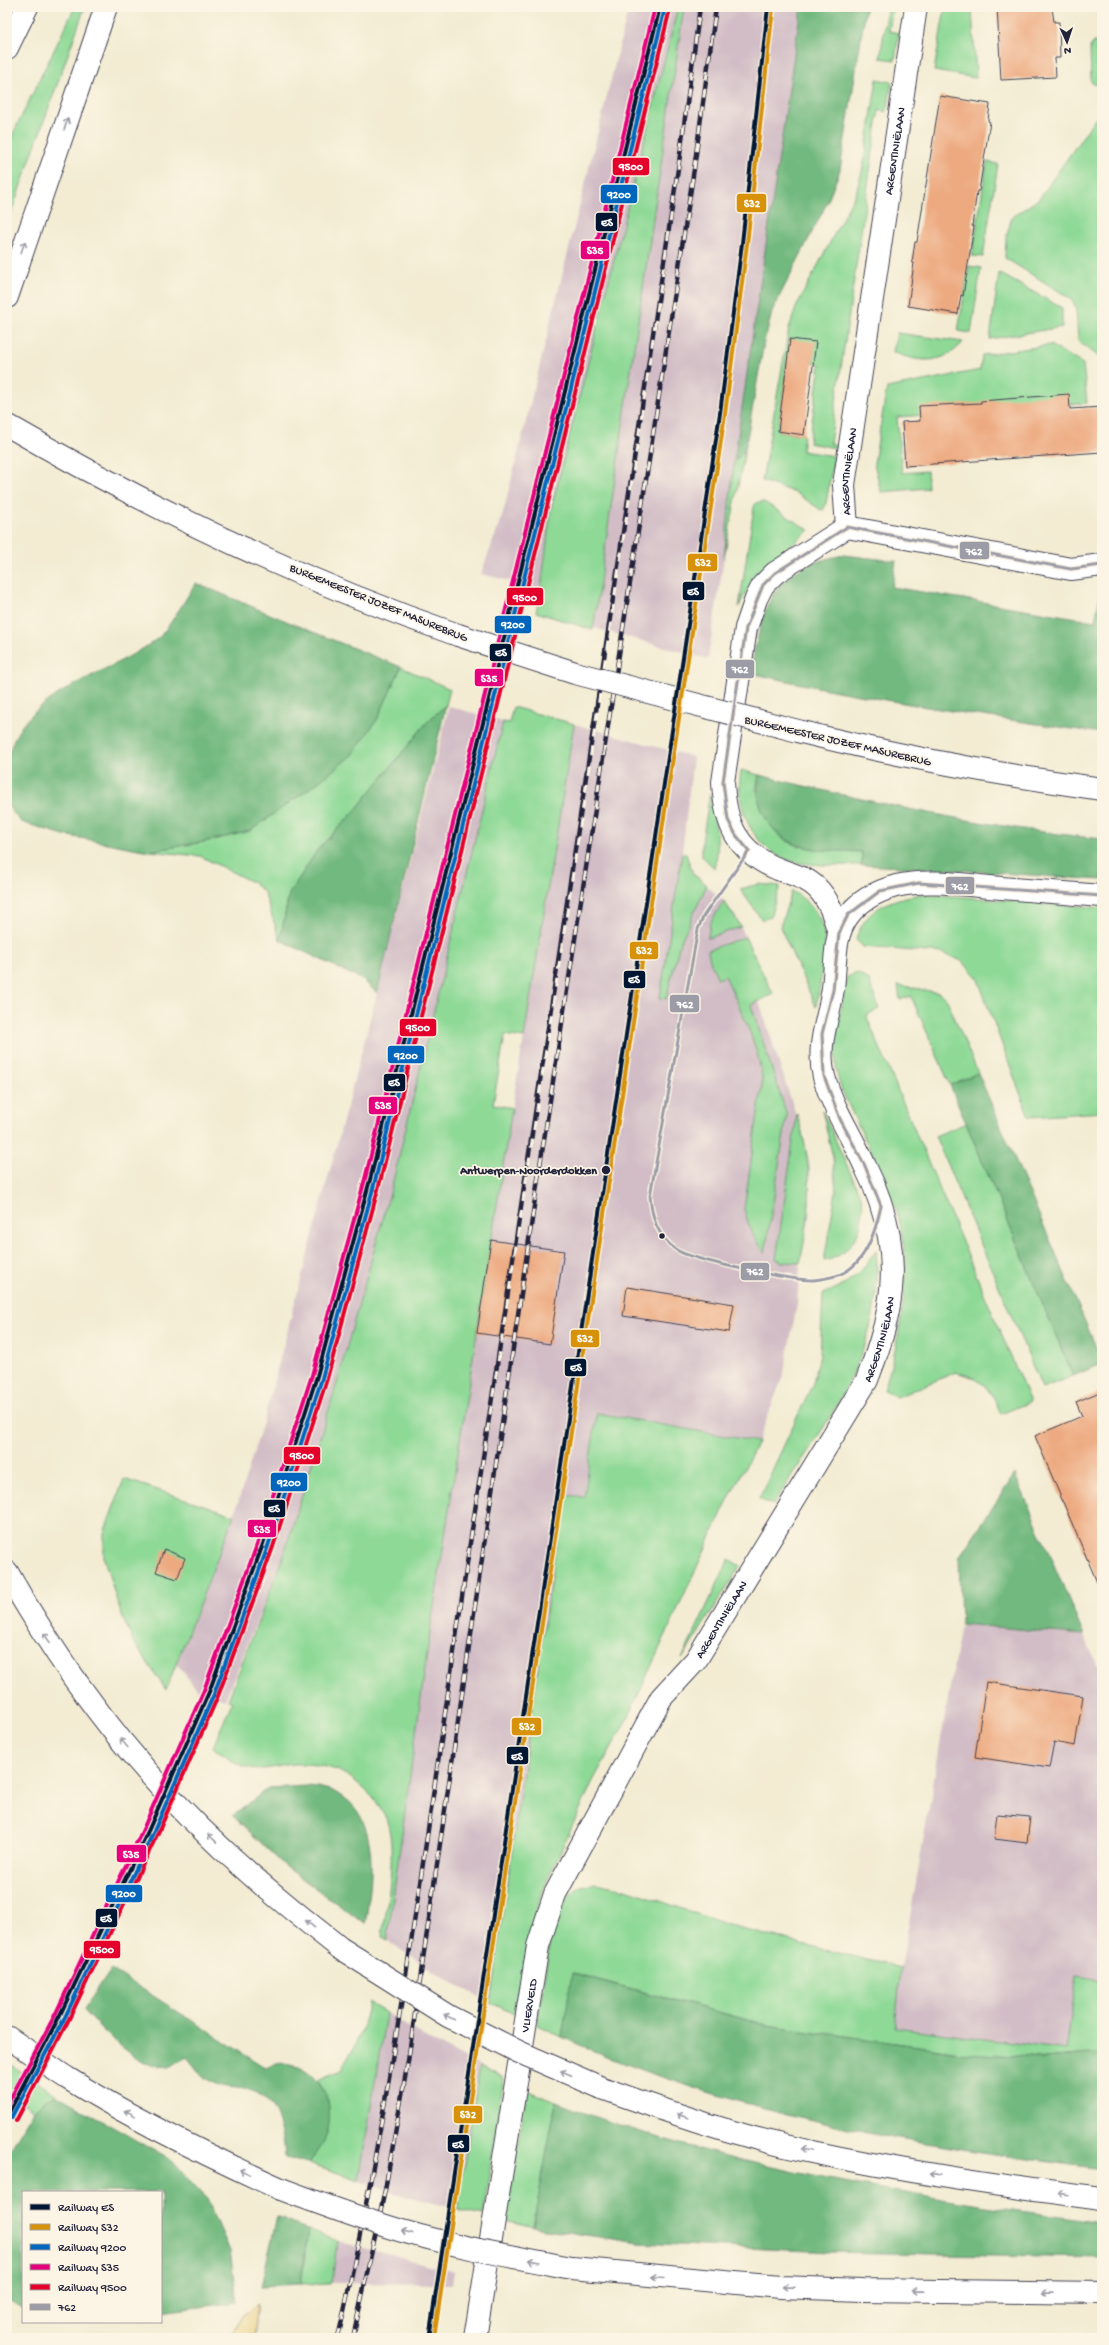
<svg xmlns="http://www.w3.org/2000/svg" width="1109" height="2345" viewBox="0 0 1109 2345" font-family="'Gochi Hand',sans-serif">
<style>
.industrial{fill:#d2bdc6}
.green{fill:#8ed996;stroke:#587e68}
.forest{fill:#72b97f;stroke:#4a6e5d}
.sand{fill:#eeda9e;stroke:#887e6c}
.building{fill:#edaa81}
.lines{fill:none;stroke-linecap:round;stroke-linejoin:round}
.minor-casing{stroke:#414052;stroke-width:24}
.tertiary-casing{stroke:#414052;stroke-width:24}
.motorway-casing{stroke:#414052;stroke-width:24}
.minor{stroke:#fff;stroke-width:22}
.tertiary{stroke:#fff;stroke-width:22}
.motorway{stroke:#fff;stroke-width:22}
.rail-casing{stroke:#22223b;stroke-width:4.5}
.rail{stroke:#fcf5e5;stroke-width:3;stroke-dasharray:9;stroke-linecap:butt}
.tertiary-bridge-casing{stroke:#414052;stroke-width:24;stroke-linecap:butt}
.motorway-bridge-casing{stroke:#414052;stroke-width:24;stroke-linecap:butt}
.tertiary-bridge{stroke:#fff;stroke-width:22}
.motorway-bridge{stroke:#fff;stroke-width:22}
.bus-1-casing{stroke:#fcf5e5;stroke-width:6}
.bus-1{stroke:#9c9ca7;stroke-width:3}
.rail-1-casing{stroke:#fcf5e5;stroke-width:7}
.rail-2-casing{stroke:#fcf5e5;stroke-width:7}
.rail-3-casing{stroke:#fcf5e5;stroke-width:7}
.rail-4-casing{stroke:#fcf5e5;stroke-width:7}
.rail-5-casing{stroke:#fcf5e5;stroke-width:7}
.rail-1{stroke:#011633;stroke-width:4}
.rail-2{stroke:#d79209;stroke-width:4}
.rail-3{stroke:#0065bd;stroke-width:4}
.rail-4{stroke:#e5007d;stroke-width:4}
.rail-5{stroke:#e4002b;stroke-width:4}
.oneway{stroke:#9c9ca7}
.stop-dot{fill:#22223b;stroke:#fcf5e5;stroke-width:1.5}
.labels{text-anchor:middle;stroke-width:3.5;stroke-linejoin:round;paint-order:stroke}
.street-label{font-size:12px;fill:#22223b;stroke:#fcf5e5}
.stop-label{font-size:12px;font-weight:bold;fill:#22223b;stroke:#fcf5e5;text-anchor:end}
.line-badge{stroke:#fcf5e5;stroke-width:1.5}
.badge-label{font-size:11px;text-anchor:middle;font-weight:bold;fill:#fff}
</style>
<rect width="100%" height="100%" fill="#fcf5e5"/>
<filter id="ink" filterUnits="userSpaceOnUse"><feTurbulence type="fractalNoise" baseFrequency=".025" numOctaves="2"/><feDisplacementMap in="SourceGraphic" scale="8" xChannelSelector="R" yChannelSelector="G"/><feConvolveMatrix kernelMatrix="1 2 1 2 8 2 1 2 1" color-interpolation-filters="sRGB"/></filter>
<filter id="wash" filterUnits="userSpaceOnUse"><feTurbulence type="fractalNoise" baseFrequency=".012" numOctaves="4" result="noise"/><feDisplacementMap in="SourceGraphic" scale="16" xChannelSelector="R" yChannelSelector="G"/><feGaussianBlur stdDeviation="0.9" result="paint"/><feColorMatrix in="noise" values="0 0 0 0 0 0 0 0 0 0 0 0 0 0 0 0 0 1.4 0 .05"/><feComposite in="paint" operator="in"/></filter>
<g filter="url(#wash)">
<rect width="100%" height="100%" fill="#f3ecd3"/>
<path class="industrial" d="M629 7H801L734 462 724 558 708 659 536 612 541 589 481 574 502 517Z
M449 706 503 722 392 1186 336 1386 284 1554 225 1700 199 1692 177 1664 234 1515 264 1419 377 993Z
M574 724 693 757 682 853 686 854 693 874 724 901 736 917 773 994 759 1001 806 1146 810 1169 809 1219 800 1263 797 1304 784 1373 758 1442 597 1413 583 1497 563 1495 490 2002 451 1982 387 1941 431 1625 494 1213 530 1002Z
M961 1624 1084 1635 1102 1676V1980L1077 1976 1066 2050 895 2027 901 1968Z
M386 2013 424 2037 480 2066 457 2209 395 2193 359 2180Z
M337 2241 455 2272 453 2284 332 2283Z"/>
<path class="green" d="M75 7H85L7 224V146Z
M678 7H684L593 630 536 612 541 589 551 509Z
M888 7H893L889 31 899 33 895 60 880 58Z
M945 8 972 9 976 78 934 71Z
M1094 42H1102V86H1097L1091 82 1090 47Z
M877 79 892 82 887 112 879 110 830 443 836 445V448L809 443 820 364 813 363 790 339 778 431 804 435 802 451 834 456 826 503 824 509 821 510 796 493 762 481 789 328 797 305 856 193 863 168Z
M1102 109V359L1078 341 1076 307 1070 298 1005 258 1006 238 1012 217 1039 199Z
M987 162 998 164 983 257 972 256Z
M969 266 981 268 971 333 958 331Z
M999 273 1062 308V327L990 339Z
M897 333 963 342C944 365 919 363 893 352Z
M1050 345 1083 364 1087 403 897 417 902 473 927 471 928 488 881 492 874 463 887 388 980 370 982 355Z
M745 450 724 558 734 462Z
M764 502 809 530C781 555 753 571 739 607L754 507 756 503Z
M401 667 450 689 446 705 428 721 353 813 318 849 289 894 280 940 264 892 252 882 200 856 149 851 204 842 250 831 377 720Z
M513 707 574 724 524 1038 505 1035 493 1104 512 1108 431 1625 387 1941 382 1937C387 1906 399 1842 384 1814 379 1804 371 1795 363 1788 345 1770 324 1764 300 1764 290 1763 280 1767 270 1768 247 1772 230 1761 213 1747L232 1702 228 1700 284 1554 336 1386 392 1186 503 722 509 723Z
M741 770 759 775 756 789 774 830 785 840 798 846 862 852V865C842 865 821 866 801 863 756 857 734 811 741 770Z
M710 793C714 818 722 844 714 868L702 856V842Z
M682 853 686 854 693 874 707 885 680 943 666 999 660 998Z
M759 884 780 886 770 917 762 920 740 889Z
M792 891C841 921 823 960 816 1007L780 927Z
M925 894 1102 908V1112L1029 1117 977 977 962 961 942 953 863 947 856 940C864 907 895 897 925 894Z
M724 901 741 927 708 938 710 923Z
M745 937 773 994 751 1005 787 1115 765 1253 751 1232 744 1209 762 1086C764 1057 738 1003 725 976L718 979 710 961 708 950Z
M858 973 869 980 879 1009 866 1015 1030 1402 1001 1414 994 1398 985 1386 975 1378 956 1372 897 1397 884 1390C901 1337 915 1261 895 1207 880 1167 858 1127 841 1088 828 1054 841 1012 847 977Z
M898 985 940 993 947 1000 978 1073 950 1085 911 996 900 1000Z
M822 1110 862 1199C866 1226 852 1256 824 1261L836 1191 833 1158Z
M797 1114C814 1171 812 1205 800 1263L782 1262 776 1259Z
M966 1123 1073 1376 1042 1388 935 1136Z
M876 1251C886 1352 824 1424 773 1505L759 1499 813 1383 820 1355 823 1294C848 1285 862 1272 876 1251Z
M597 1413 758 1442 724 1508 627 1719 593 1781 547 1881 537 1908 527 1946 514 2014 490 2002 563 1495 584 1497Z
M124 1479 234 1515 166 1690 133 1641 120 1611 104 1559V1533Z
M729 1559 740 1566 682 1659Z
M596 1883 629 1890 737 1928 901 1968 895 2027 1066 2050 1077 1976 1102 1980V2053L1043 2058 967 2053 766 2025 573 1973 562 2037 537 2025 550 1940 564 1900 581 1886Z
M369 2003 386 2013 359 2180 308 2163C331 2142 336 2105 318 2080L342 2070 361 2032Z
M7 2062 57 2095 46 2100 34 2110 7 2094Z
M480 2066 504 2078 483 2215 457 2209Z
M527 2090 556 2102 533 2227 506 2220Z
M308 2230 337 2241 332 2283 301 2284Z"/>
<path class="forest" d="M801 7H866L840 170 828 201 773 309 764 342 745 450 734 462Z
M844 555 896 561 892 587 1095 621 1100 595 1102 596V733C984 717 866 699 750 673 764 607 768 568 844 555Z
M196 583 298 626 401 667 377 720 352 755 320 781 250 831 204 842 149 851 64 835 21 822 7 805C7 787 5 767 10 750 27 691 114 673 158 638 167 631 188 595 196 583Z
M446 705 377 993 363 980 280 940 289 894 318 849 353 813 428 721Z
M759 775C872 803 986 827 1102 839V880L957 870 862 865V852C827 850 790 854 768 822 758 807 756 793 759 775Z
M978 1073 1102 1361V1364L1073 1376 950 1085Z
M1015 1474 1084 1635 961 1624 959 1557Z
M306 1786C382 1789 375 1870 365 1924L285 1866 233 1816 268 1788Z
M111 1969 266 2068C280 2061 289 2062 303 2069 339 2089 336 2138 308 2163L285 2158C284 2132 276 2094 245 2089 233 2087 221 2088 210 2081 200 2076 194 2065 187 2057 181 2060 174 2065 168 2067 144 2073 96 2026 84 2009Z
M572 1973 766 2025 967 2053 1043 2058 1102 2053V2169C918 2145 732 2115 562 2037Z
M57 2095 172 2161 207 2199 230 2251 237 2302 161 2312V2192H23V2309L7 2299V2155L34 2110 46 2100Z
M556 2102C730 2171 917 2196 1102 2223V2257L830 2252 639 2243 533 2227Z
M277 2217 308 2230 301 2284 261 2286Z"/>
<path class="sand" d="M258 2303 254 2338H218L234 2332 242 2316Z"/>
<g id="blocks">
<path class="building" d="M997 7H1052L1054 22H1059L1060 58H1055L1056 77 1001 80Z
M940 96 990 104 988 121 990 122 979 191H977L972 226 974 227 963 296 961 295 958 314 908 306 914 263 912 262 915 242H917Z
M790 339 816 342 804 435 778 431Z
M1069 394 1070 409 1102 407V452L905 466 902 422 920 421 919 406 981 403V401Z
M491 1240 564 1251 550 1344 477 1333Z
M627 1287 734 1304 729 1332 623 1316Z
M1102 1391V1594L1035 1436 1082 1416 1076 1402Z
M164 1549 185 1558 177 1579 156 1572Z
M986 1682 1083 1696 1075 1746 1054 1742 1049 1768 975 1757Z
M997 1814 1030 1817 1027 1843 994 1839Z"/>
</g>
</g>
<g filter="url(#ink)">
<use href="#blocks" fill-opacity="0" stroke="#414052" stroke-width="1"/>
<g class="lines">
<defs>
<g id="minor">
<path id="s1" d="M847 527 844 485 916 7"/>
<path d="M847 527 1071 569 1102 565"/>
<path d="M839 933C834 916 829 899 816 887 806 877 791 874 778 869 737 852 725 824 723 782L746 628 756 599 763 585 775 573 847 527"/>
<path id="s2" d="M475 2338 538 1946 555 1894 661 1698 696 1660 867 1380C885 1334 898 1287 889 1237 885 1213 876 1188 865 1166 852 1136 833 1109 824 1077 816 1044 829 1019 833 988 836 964 833 936 848 916 859 901 878 891 896 886 926 879 959 884 989 887 1027 890 1064 893 1102 896"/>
</g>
<path id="tertiary" d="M7 425C150 508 302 581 458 635
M802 732C901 757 1001 775 1102 789"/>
<path id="motorway" d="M7 48 27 7
M7 297 106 7
M7 1572C70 1684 151 1788 249 1873 278 1899 310 1924 340 1948
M7 2037C27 2050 47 2065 67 2078 135 2120 208 2156 281 2189
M602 2088C669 2112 737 2136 807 2151 904 2172 1003 2186 1102 2199
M572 2268 780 2287 862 2290 1102 2293"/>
</defs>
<use href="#minor" class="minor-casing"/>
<use href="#tertiary" class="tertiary-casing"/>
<use href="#motorway" class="motorway-casing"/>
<use href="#minor" class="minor"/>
<use href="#tertiary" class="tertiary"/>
<use href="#motorway" class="motorway"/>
<defs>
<path id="rail" d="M338 2338C398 2072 431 1800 472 1530 543 1074 612 618 679 162L700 7
M353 2338 385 2190 408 2061 539 1172 694 169 716 7"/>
</defs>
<use href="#rail" class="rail-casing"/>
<use href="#rail" class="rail"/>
<defs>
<path id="tertiary-bridge" d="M458 635 575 673 802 732"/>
<path id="motorway-bridge" d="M340 1948 448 2016 519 2052 602 2088
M281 2189C321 2204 361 2219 402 2231 458 2247 515 2257 572 2268"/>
</defs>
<use href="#tertiary-bridge" class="tertiary-bridge-casing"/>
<use href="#motorway-bridge" class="motorway-bridge-casing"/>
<use href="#tertiary-bridge" class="tertiary-bridge"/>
<use href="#motorway-bridge" class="motorway-bridge"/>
<defs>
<path id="bus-1" d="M847 527 1071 569 1102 565
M749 851 704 915 698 929 650 1196C652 1218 657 1235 675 1249 689 1260 794 1281 814 1280 822 1279 836 1277 843 1273 867 1261 876 1229 881 1206
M749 851 736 835 728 820 723 782 746 628 763 585 775 573 847 527
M881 1206 865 1166 840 1119 824 1076 822 1034 833 990 839 933 848 915 880 891 919 883 1102 896"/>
</defs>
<use href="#bus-1" class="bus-1-casing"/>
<use href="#bus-1" class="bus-1"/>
<defs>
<path id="rail-1" d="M7 2116 59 2017 149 1829 209 1692 263 1544 317 1376 371 1176 660 7
M429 2338 720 413 742 243 768 7"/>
<path id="rail-2" d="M434 2338 725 414 747 244 773 8"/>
<path id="rail-3" d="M11 2118 64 2019 154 1831 214 1694 268 1546 322 1378 376 1177 665 8"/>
<path id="rail-4" d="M7 2105 55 2015 144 1827 204 1690 258 1542 312 1375 366 1175 655 7"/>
<path id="rail-5" d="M16 2121 68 2021 158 1833 218 1696 273 1547 327 1379 381 1178 670 9"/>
</defs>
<use href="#rail-1" class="rail-1-casing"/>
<use href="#rail-2" class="rail-2-casing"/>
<use href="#rail-3" class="rail-3-casing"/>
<use href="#rail-4" class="rail-4-casing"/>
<use href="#rail-5" class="rail-5-casing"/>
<use href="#rail-1" class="rail-1"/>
<use href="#rail-2" class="rail-2"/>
<use href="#rail-3" class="rail-3"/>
<use href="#rail-4" class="rail-4"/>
<use href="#rail-5" class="rail-5"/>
</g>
<defs><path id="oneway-shaft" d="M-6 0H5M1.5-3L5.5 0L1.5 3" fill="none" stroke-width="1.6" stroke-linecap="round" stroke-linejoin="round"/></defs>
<g class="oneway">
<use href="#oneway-shaft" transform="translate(66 124) rotate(-71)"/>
<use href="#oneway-shaft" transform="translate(23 247) rotate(-71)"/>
<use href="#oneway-shaft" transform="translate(47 1638) rotate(-124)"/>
<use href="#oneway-shaft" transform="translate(124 1743) rotate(-130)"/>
<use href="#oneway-shaft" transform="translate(212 1838) rotate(-136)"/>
<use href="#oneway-shaft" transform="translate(310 1924) rotate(-141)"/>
<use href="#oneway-shaft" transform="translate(449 2017) rotate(-152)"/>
<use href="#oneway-shaft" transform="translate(566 2073) rotate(-157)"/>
<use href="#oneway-shaft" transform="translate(130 2113) rotate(-151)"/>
<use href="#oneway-shaft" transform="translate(682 2116) rotate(-163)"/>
<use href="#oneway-shaft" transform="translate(807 2150) rotate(-168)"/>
<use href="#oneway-shaft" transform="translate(245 2172) rotate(-155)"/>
<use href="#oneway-shaft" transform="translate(935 2174) rotate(-170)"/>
<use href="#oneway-shaft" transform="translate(1063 2194) rotate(-173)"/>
<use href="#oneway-shaft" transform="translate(407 2232) rotate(-165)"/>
<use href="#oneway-shaft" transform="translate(534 2261) rotate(-170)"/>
<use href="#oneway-shaft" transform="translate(658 2277) rotate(-175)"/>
<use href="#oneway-shaft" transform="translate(788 2287) rotate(-178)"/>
<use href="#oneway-shaft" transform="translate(918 2291) rotate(-179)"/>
<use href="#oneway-shaft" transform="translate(1048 2292) rotate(-179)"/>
</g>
</g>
<g class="stop-dot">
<circle cx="606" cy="1170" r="5"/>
<circle cx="662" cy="1236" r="3.5"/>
</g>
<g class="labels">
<g class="street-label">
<text dy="4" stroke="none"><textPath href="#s1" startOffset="380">ARGENTINIËLAAN</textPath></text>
<text dy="4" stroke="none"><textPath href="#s1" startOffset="56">ARGENTINIËLAAN</textPath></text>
<text transform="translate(379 602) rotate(22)" y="4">BURGEMEESTER JOZEF MASUREBRUG</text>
<text transform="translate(838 740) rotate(13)" y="4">BURGEMEESTER JOZEF MASUREBRUG</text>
<text dy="4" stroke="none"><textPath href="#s2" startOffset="1097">ARGENTINIËLAAN</textPath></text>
<text dy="4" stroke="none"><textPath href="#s2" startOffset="774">ARGENTINIËLAAN</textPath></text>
<text dy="4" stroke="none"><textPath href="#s2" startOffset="337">VLIERVELD</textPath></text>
</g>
<g class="stop-label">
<text x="597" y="1174">Antwerpen-Noorderdokken</text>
</g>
</g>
<g class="line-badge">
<rect x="612" y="157" width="38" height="19" rx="4" fill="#e4002b"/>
<rect x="600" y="184" width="38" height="20" rx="4" fill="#0065bd"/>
<rect x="736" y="193" width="31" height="20" rx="4" fill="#d79209"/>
<rect x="595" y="212" width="23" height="20" rx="4" fill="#011633"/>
<rect x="580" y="240" width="30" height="20" rx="4" fill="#e5007d"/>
<rect x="959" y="541" width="31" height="19" rx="4" fill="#9c9ca7"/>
<rect x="687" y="553" width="31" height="19" rx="4" fill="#d79209"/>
<rect x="682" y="581" width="23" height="20" rx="4" fill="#011633"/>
<rect x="506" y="587" width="38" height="19" rx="4" fill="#e4002b"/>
<rect x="494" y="615" width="38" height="19" rx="4" fill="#0065bd"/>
<rect x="489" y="643" width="23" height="19" rx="4" fill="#011633"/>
<rect x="725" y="659" width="30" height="20" rx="4" fill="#9c9ca7"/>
<rect x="474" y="668" width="30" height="19" rx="4" fill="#e5007d"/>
<rect x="945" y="876" width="30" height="19" rx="4" fill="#9c9ca7"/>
<rect x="629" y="941" width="30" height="19" rx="4" fill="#d79209"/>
<rect x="623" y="970" width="23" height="19" rx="4" fill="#011633"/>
<rect x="669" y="994" width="31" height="19" rx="4" fill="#9c9ca7"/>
<rect x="399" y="1018" width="38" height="19" rx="4" fill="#e4002b"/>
<rect x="387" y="1045" width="38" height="19" rx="4" fill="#0065bd"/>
<rect x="383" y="1073" width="23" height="19" rx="4" fill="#011633"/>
<rect x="368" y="1096" width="30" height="19" rx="4" fill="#e5007d"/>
<rect x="740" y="1262" width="30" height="19" rx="4" fill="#9c9ca7"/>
<rect x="570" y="1329" width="30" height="19" rx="4" fill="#d79209"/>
<rect x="564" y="1358" width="23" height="19" rx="4" fill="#011633"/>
<rect x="283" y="1446" width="38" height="19" rx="4" fill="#e4002b"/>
<rect x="270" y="1472" width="38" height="20" rx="4" fill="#0065bd"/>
<rect x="263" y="1499" width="23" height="19" rx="4" fill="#011633"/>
<rect x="247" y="1519" width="30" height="19" rx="4" fill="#e5007d"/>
<rect x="511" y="1717" width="31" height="19" rx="4" fill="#d79209"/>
<rect x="506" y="1746" width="23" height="19" rx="4" fill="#011633"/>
<rect x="116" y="1844" width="31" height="19" rx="4" fill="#e5007d"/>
<rect x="105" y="1884" width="38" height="19" rx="4" fill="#0065bd"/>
<rect x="95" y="1908" width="23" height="20" rx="4" fill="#011633"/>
<rect x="83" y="1940" width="38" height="19" rx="4" fill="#e4002b"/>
<rect x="453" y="2105" width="30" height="19" rx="4" fill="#d79209"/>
<rect x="447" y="2134" width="23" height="19" rx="4" fill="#011633"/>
</g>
<g class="badge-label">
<text x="631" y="170">9500</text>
<text x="619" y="198">9200</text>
<text x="752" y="207">S32</text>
<text x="607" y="226">ES</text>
<text x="595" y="254">S35</text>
<text x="974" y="555">762</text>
<text x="703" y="566">S32</text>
<text x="693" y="595">ES</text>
<text x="525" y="601">9500</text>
<text x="513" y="628">9200</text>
<text x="501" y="656">ES</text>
<text x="740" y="673">762</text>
<text x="489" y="682">S35</text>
<text x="960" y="890">762</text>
<text x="644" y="954">S32</text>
<text x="634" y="983">ES</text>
<text x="685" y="1008">762</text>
<text x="418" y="1031">9500</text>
<text x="406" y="1059">9200</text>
<text x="394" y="1086">ES</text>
<text x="383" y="1109">S35</text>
<text x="755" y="1275">762</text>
<text x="585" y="1342">S32</text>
<text x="576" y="1371">ES</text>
<text x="302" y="1459">9500</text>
<text x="289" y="1486">9200</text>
<text x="274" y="1512">ES</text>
<text x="262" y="1533">S35</text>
<text x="527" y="1730">S32</text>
<text x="517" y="1760">ES</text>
<text x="131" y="1858">S35</text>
<text x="124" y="1897">9200</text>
<text x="106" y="1922">ES</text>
<text x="102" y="1953">9500</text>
<text x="468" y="2118">S32</text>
<text x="458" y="2148">ES</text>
</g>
<rect width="1109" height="2345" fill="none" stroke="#fcf5e5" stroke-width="24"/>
<rect x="22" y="2191" width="140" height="132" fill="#fcf5e5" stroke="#a5a1a1"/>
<rect x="30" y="2204" width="20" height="6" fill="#011633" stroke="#a5a1a1"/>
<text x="58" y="2211" font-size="12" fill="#22223b">Railway ES</text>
<rect x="30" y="2224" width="20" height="6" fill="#d79209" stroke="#a5a1a1"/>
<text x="58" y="2231" font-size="12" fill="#22223b">Railway S32</text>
<rect x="30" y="2244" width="20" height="6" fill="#0065bd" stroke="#a5a1a1"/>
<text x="58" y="2251" font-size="12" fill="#22223b">Railway 9200</text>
<rect x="30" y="2264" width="20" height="6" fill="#e5007d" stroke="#a5a1a1"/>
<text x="58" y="2271" font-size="12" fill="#22223b">Railway S35</text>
<rect x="30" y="2284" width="20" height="6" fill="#e4002b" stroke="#a5a1a1"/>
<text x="58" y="2291" font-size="12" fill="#22223b">Railway 9500</text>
<rect x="30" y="2304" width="20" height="6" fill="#9c9ca7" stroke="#a5a1a1"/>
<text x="58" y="2311" font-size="12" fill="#22223b">762</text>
<g transform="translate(1067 42) rotate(177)" stroke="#fcf5e5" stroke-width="3" paint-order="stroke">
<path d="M0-3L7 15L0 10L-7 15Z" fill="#22223b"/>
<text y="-6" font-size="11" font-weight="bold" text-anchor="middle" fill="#22223b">N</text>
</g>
</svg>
